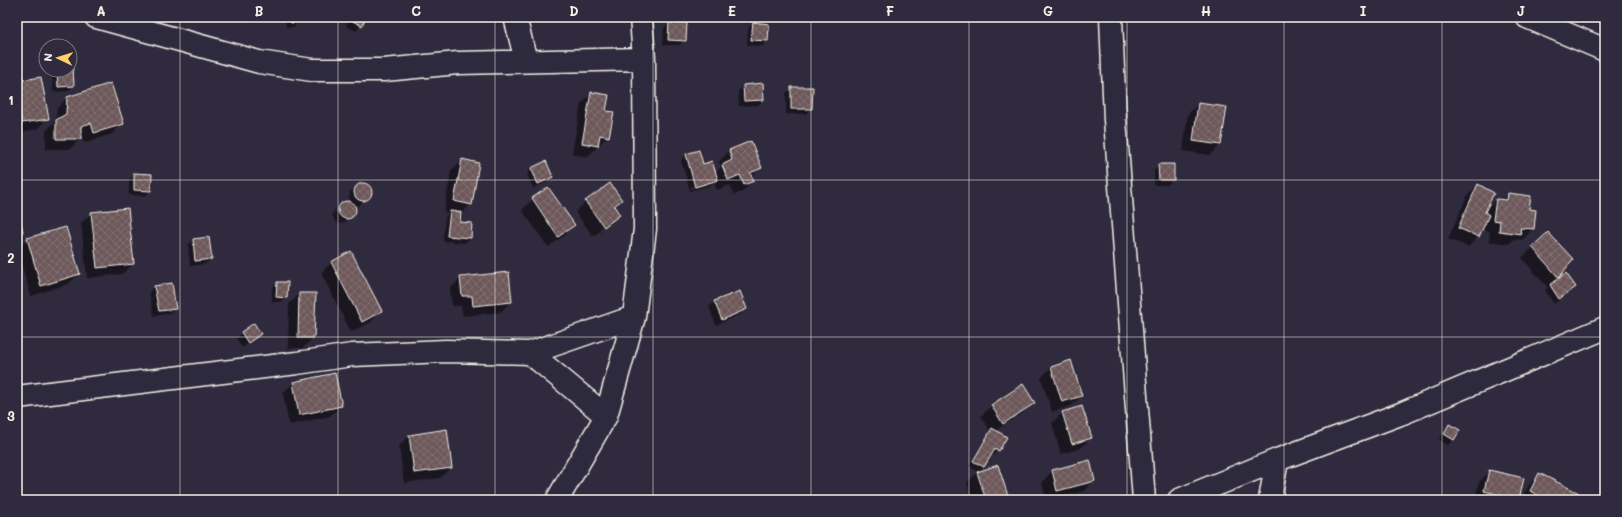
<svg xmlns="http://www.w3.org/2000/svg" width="1622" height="517" viewBox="0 0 1622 517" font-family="Mali,sans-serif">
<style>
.shadow{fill:#0007;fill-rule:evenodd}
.building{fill:url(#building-cross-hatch);stroke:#f4f1e8}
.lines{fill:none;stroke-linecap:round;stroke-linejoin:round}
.street-casing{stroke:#f4f1e8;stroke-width:25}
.secondary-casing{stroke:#f4f1e8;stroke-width:25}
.street{stroke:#2f2a3d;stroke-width:22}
.secondary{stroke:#2f2a3d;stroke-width:22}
.grid{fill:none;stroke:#f4f1e8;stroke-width:1;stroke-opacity:0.55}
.neatline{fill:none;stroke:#f4f1e8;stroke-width:1.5}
.grid-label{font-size:13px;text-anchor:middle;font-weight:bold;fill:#f4f1e8}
</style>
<defs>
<pattern id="building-cross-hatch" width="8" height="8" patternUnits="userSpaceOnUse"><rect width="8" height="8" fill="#6d585a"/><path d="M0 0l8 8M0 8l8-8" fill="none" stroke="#827072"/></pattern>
</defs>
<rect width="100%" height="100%" fill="#2f2a3d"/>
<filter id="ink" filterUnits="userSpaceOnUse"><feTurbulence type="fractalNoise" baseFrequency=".025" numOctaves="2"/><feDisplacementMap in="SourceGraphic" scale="8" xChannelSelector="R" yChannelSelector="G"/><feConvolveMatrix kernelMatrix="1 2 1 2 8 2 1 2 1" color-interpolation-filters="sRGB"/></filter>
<g filter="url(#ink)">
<path class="shadow" d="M242 17H258L253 22Z
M286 17H298L299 22 293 27H286Z
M351 17H365L361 25 356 31 346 26Z
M392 17H409L392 19Z
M669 23 685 40 680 45H663L664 28Z
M753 23 767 41 762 46 747 45 748 29Z
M70 67 73 86 68 91 53 92 52 73 55 70H70Z
M17 82 48 118 37 129 17 133Z
M743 86 763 100 758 105 739 106 738 91Z
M792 88 811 108 806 114H786V93Z
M592 93 605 112 608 136 587 157 572 154 581 104Z
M67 98 122 123 112 134 84 143 80 132V138L70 149H46V131L56 120 57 108Z
M1198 104 1221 144 1210 155 1183 151 1188 114Z
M751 142 761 168 751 177 753 181 742 192 734 195 730 185 717 190 714 182 711 185 690 191 681 160 686 155 698 151 702 165 715 173 721 167 719 162 729 151ZM712 181V183L691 189 690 187Z
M462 161 471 204 460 215 459 223H471L470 238 465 243 443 241 445 217 449 213 444 212 451 171Z
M1159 165 1173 179 1168 185H1154V171Z
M532 169 552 176 547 182 533 188 527 174Z
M135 174 150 191 145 196 129 195V180Z
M364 183 369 185 371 193 368 198 358 206 353 205 355 210 345 222 340 224 335 222 332 214 335 209 337 207 334 213H336L339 207H337L340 204 349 201 350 192 356 187Z
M1478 186 1484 211 1496 200 1502 201 1508 194 1528 210 1535 211 1533 229 1522 240 1514 239 1509 244 1489 241 1490 231 1481 230 1478 237 1468 247 1448 239 1467 196Z
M548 188 574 225 564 236 548 247 522 210 533 199Z
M621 200 614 207 619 214 609 225 593 236 575 212 586 202ZM609 222V224L601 231 599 229Z
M92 213 133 264 122 274 87 278 81 223Z
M17 219 22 232 17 237Z
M1548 233 1572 259 1555 281 1574 287 1554 304 1545 290 1548 288 1522 258Z
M1605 238V252L1602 249Z
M28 239 79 274 68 284 31 296 17 250Z
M194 240 211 259 205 264 190 266 188 245Z
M332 262 381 311 371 322 351 332 321 273Z
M461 278 511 301 501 312 463 316 461 306H452L450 289Z
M277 283 286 297 281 302H272V288Z
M155 286 175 308 170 313 154 316 149 292Z
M739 292 746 309 741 314 716 325 709 307 714 302Z
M300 294 313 338 303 348H288L289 304Z
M254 325 260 334 242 348 236 338Z
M1051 367 1081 396 1071 406 1052 412 1041 378Z
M293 383 341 405 330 416 289 425 283 393Z
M1023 386 1034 402 1023 413 995 431 998 450 993 455 991 454 983 467 978 472 1007 496 1003 500H972L967 483 978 472 969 466 987 435 990 431 981 416 991 406Z
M1062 413 1091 437 1081 448 1061 454 1052 423Z
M1450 426 1458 431 1453 440 1448 445 1439 440 1444 431Z
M409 436 451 467 440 478 404 483 399 446Z
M1089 462 1094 481 1084 491 1046 500 1042 482 1052 471Z
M1490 471 1518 499 1517 500H1475L1479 482Z
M1539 474 1575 500H1521L1529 485Z"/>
<path class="building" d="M290 17H299L300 22 291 23Z
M352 17H366L362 26 351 20Z
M669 22 687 23 686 41 668 40Z
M753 22 769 24 768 41 751 40Z
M70 66H73L74 86 58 87 57 70H70Z
M41 77 49 119 22 123 17 93V81Z
M111 83 124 124 94 133 91 123 81 126V139H56V120L66 114 67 97Z
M763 83 764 100 744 101 743 85Z
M791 87H813L812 109H791Z
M591 92 609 95 606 111 614 112 609 137 600 135 598 146 582 143Z
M1198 103 1227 107 1221 145 1193 141Z
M751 141 762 168 750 173 754 181 744 185 740 175 728 180 722 165 732 160 729 150Z
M699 150 703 164 712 161 718 180 695 187 686 154Z
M462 159 479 163 472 205 454 201Z
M546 161 553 177 538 184 531 168Z
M1158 164H1174V180H1159Z
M134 173 152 174 151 191 134 190Z
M354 192a9 9 0 1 1 18 0a9 9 0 1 1-18 0Z
M610 183 622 200 614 206 620 215 604 227 585 201Z
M1478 184 1494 193 1485 212 1489 215 1479 237 1458 228Z
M548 187 575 225 558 237 532 198Z
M1508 193 1531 196 1529 209 1536 210 1534 229 1520 228 1521 234 1499 231 1500 221 1493 220 1496 199 1507 200Z
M338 210a9 9 0 1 1 18 0a9 9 0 1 1-18 0Z
M128 208 134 264 97 268 91 212Z
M450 211 461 212 460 222 472 223 471 238 447 236Z
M20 217 23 232 17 233V218Z
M66 227 80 274 41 286 27 238Z
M1548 232 1573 259 1559 278 1532 247Z
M209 237 212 259 195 261 193 239Z
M351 251 382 311 362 322 331 262Z
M509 272 512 302 473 306 472 296H462L460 277Z
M1566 273 1576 287 1559 299 1550 285Z
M277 282H288L287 298 276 297Z
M172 283 176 309 159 311 154 286Z
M740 291 747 309 722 320 714 301Z
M299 293H316L314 338H298Z
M254 323 261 334 248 343 241 332Z
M1071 360 1082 396 1062 402 1051 367Z
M335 373 342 406 299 415 293 382Z
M1023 384 1035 403 1003 424 991 405Z
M1082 406 1092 438 1072 444 1062 412Z
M1449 424 1460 430 1454 440 1444 434Z
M992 428 1007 437 999 451 995 449 984 467 973 461Z
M447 429 452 468 414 473 409 435Z
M1090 460 1095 481 1057 491 1052 470Z
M998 465 1008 496 997 500H986L977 472Z
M1489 470 1524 478 1519 500 1484 491Z
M1539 473 1579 493 1576 500H1547L1530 491Z"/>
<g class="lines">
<defs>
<path id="street" d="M96 17 259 62 312 70H384L458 63 644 59
M515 17 526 61
M1111 17 1115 120 1144 500
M530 353 606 416
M17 397 297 363 352 355 446 351 530 353 634 317
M557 500 606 416 634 317 645 229 644 59 641 17
M1179 500 1277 460 1403 413 1605 328
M1270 500 1277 460"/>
<path id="secondary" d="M1527 17 1605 50"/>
</defs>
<use href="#street" class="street-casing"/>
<use href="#secondary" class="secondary-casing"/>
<use href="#street" class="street"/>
<use href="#secondary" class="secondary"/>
</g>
</g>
<path class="grid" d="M180 17V500M338 17V500M495 17V500M653 17V500M811 17V500M969 17V500M1127 17V500M1284 17V500M1442 17V500M17 180H1605M17 337H1605"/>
<rect width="1622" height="517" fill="none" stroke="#2f2a3d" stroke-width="44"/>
<g transform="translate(58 58) rotate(274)"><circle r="19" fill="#2f2a3d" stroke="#7e7a81"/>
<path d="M0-3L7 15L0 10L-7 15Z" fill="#ffd166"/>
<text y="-6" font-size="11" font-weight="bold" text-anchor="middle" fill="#f4f1e8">N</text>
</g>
<rect x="22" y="22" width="1578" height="473" class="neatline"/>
<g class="grid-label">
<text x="101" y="16">A</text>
<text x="259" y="16">B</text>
<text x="416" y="16">C</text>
<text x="574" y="16">D</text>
<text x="732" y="16">E</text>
<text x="890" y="16">F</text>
<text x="1048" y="16">G</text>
<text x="1206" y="16">H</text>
<text x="1363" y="16">I</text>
<text x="1521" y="16">J</text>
<text x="11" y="105">1</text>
<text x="11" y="263">2</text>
<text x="11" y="421">3</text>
</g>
</svg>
